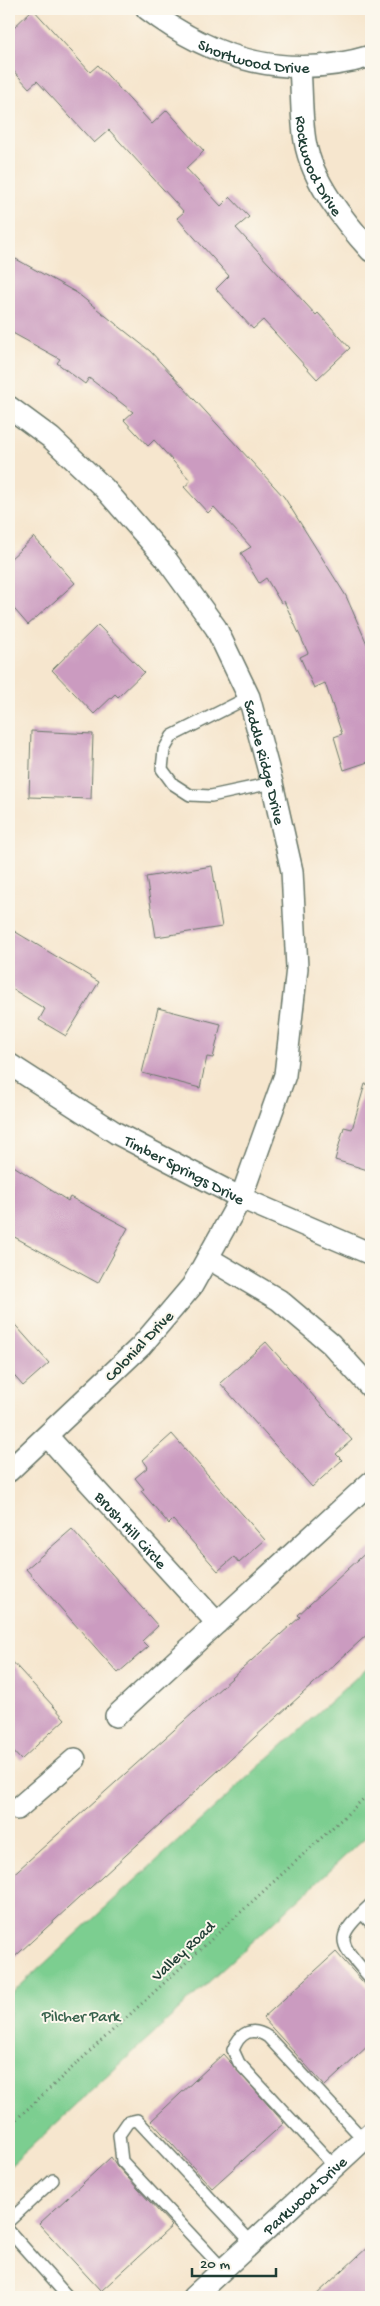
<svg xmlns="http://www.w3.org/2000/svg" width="380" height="2306" viewBox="0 0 380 2306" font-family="'Gochi Hand',sans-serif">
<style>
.green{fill:#7cce90;stroke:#4e8662}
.building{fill:#cb9bc0}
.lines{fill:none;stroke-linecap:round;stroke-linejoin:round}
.lane-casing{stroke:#6a786a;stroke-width:14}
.street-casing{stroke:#6a786a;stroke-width:24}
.path{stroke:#6a786a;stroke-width:3;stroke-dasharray:1 4;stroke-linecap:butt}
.lane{stroke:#fff;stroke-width:11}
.street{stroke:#fff;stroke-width:21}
.labels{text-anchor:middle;stroke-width:4;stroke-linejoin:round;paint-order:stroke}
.street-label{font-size:16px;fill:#1f3d34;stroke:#fbf7ec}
.park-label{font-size:16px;fill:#36614b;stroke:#fbf7ec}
</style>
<rect width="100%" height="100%" fill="#fbf7ec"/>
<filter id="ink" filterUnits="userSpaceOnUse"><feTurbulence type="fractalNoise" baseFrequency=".02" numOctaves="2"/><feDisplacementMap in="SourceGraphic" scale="10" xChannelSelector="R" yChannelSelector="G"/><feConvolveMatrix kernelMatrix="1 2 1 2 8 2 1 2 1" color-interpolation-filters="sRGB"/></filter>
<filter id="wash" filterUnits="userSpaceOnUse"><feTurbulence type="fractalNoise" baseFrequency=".0096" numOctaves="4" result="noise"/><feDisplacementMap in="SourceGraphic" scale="20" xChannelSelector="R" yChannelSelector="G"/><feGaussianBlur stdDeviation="1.12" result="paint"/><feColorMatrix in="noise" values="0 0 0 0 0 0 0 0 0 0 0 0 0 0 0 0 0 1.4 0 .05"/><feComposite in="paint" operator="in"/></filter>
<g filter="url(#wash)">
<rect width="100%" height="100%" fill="#f6e6ce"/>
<path class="green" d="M371 1664V1832L9 2167V1996Z"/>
<g id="blocks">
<path class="building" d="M33 9 90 72 98 65 152 124 167 110 204 151 186 168 221 206 230 197 249 217 236 228 316 315 318 313 350 348 317 379 263 320 253 329 216 289 229 276 177 218 184 212 109 130 94 143 37 81 29 88 9 66V32Z
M16 259 77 293 150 351 284 497 346 596 371 653V761L344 770 334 737 342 734 325 683 314 688 300 657 308 653 284 601 281 603 266 578 259 583 241 553 251 547 214 507 208 513 184 487 191 481 154 440 148 446 124 420 133 412 89 378 85 384 57 363 60 359 9 331V271Z
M34 537 75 583 28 625 9 603V560Z
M98 625 144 672 118 697 115 694 94 714 52 670Z
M31 731 93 734 91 799 29 797Z
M212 866 222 927 156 937 146 877Z
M9 928 99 982 66 1036 39 1020 45 1009 9 987Z
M158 1008 221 1024 213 1058 207 1057 200 1088 142 1073Z
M365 1084 371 1085V1171L335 1160 344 1127 352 1129Z
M9 1163 68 1201 70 1197 128 1228 98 1283 9 1234Z
M9 1318 49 1363 23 1386 9 1370Z
M266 1342 352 1440 336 1454 342 1460 312 1487 220 1383Z
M172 1434 265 1540 239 1563 234 1557 218 1571 173 1520 169 1524 141 1491 144 1489 135 1478 148 1467 143 1460Z
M72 1529 158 1626 142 1641 148 1647 118 1673 26 1569Z
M371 1548V1631L9 1962V1878L300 1617 298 1615Z
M9 1658 65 1719 21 1760 9 1747Z
M336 1952 371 1991V2043L325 2086 263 2018Z
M223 2054 284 2123 212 2188 151 2121Z
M111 2157 117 2166 172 2226 101 2291 39 2224Z
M371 2244V2297H314Z"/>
</g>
</g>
<g filter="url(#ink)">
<use href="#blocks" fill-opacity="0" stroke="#6a786a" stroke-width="1"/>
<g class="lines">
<defs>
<path id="lane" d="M249 697 172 736 164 750 162 769 173 784 190 795 211 796 272 783
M371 1904C332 1941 338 1940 371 1979
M362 1913 371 1923
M335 2167 239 2063 233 2050C240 2032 252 2026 268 2037L364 2140
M9 2221 53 2180
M9 2231 68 2297
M223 2269 122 2161 119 2135 128 2122 137 2120 252 2243"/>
<g id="street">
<path id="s1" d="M147 9C213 60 289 81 371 56"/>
<path id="s2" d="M300 68C302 92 301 117 305 141 312 182 344 221 371 251"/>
<path id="s3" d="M9 407 51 438 104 488 166 559 216 628 249 697 272 783 292 871 297 968 285 1075 241 1198 192 1286 141 1346 9 1471"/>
<path id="s4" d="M9 1064 116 1133 241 1198 371 1254"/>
<path d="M208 1258 279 1300 331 1344 371 1388"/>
<path id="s5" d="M47 1436 217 1623 371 1482"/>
<path d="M116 1716 217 1623"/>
<path d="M17 1809 75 1759"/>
<path id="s6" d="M193 2297 371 2133"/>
</g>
</defs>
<use href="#lane" class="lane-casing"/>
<use href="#street" class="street-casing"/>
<path class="path" d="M9 2126 371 1792"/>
<use href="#lane" class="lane"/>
<use href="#street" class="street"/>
</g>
</g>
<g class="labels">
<g class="street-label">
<text dy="6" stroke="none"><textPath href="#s1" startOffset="119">Shortwood Drive</textPath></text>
<text dy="6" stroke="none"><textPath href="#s2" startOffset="101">Rockwood Drive</textPath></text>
<text dy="6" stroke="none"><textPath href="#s3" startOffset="448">Saddle Ridge Drive</textPath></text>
<text dy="6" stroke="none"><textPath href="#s4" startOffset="205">Timber Springs Drive</textPath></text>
<text transform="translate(138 1345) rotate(-46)" y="6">Colonial Drive</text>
<text dy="6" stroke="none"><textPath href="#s5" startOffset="126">Brush Hill Circle</textPath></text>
<text transform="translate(182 1950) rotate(-43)" y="6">Valley Road</text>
<text dy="6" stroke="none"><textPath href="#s6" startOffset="151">Parkwood Drive</textPath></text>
</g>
<g class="park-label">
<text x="81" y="2021">Pilcher Park</text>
</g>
</g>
<rect width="380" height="2306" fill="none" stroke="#fbf7ec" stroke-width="30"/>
<path d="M192 2268v8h84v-8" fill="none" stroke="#1f3d34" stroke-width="2.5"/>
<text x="200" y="2268" font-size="15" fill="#1f3d34" stroke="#fbf7ec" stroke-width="4" paint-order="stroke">20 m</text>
</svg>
